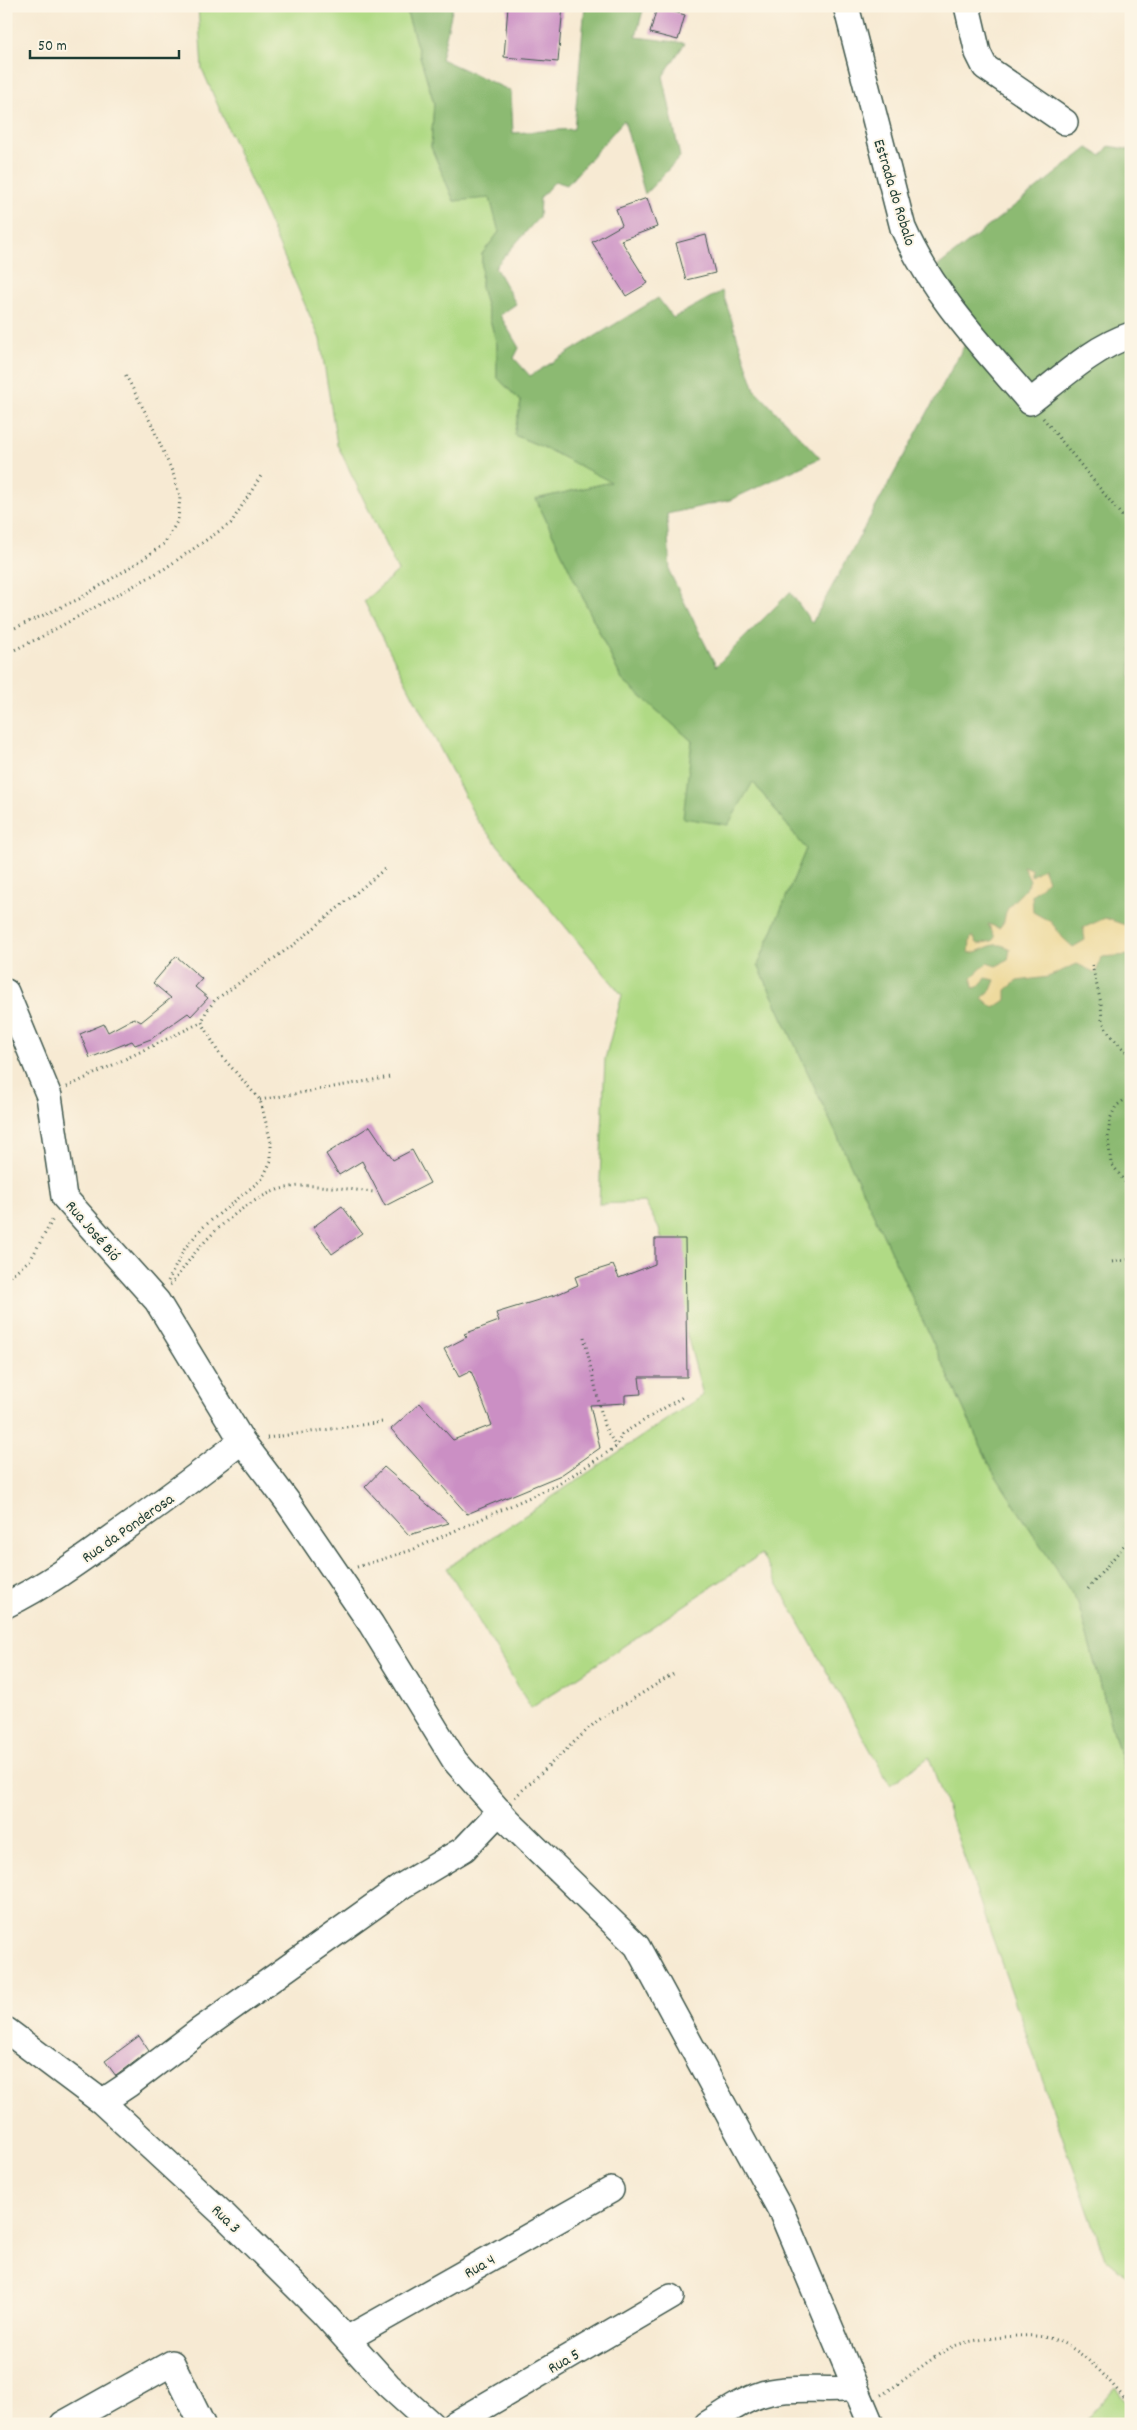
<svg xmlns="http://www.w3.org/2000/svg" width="1137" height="2430" viewBox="0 0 1137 2430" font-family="Dekko,sans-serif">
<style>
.green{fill:#b0da85;stroke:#688c5c}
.forest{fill:#8cba72;stroke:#567c53}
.sand{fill:#eeda9e;stroke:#868c69}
.building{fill:#cb8fc4}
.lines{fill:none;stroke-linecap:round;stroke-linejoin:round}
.minor-casing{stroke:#3f574c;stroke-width:28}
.path{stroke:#3f574c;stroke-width:3;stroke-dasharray:1 4;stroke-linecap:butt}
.minor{stroke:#fff;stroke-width:25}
.labels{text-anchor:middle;stroke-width:4;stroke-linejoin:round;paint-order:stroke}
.street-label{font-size:16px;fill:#1f3d34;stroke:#fcf5e5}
</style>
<rect width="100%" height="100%" fill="#fcf5e5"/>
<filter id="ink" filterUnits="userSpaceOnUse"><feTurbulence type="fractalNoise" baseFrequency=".02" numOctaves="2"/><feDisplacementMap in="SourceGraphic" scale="10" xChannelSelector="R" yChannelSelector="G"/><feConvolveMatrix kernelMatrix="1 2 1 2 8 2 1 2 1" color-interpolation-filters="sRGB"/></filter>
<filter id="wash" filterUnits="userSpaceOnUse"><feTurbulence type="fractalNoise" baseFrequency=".0096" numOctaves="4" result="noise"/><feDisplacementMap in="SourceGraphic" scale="20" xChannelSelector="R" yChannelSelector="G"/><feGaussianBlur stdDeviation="1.12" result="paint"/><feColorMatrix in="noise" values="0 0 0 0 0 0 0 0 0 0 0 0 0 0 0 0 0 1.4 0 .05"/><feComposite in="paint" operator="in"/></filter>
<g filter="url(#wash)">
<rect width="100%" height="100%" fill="#f7ead3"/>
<path class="green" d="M198 6H405L434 103 431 147 454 201 490 197 499 232 482 254 481 287 497 345V377L521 402 514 435 543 447 612 482 536 499 622 680 692 741 684 818 753 782 806 849 758 965 992 1470 1078 1603 1131 1795V2280L1105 2258 929 1757 890 1785 761 1554 531 1708 447 1568 703 1395 659 1229 645 1202 599 1204 605 1059 622 995 477 820 364 601 398 571 337 444 320 339 202 69Z
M1115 2388 1131 2407V2424H1083Z"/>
<path class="forest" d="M405 6H453L441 59 511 91 513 133 574 129 585 6H644L636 37 685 43 663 76 680 157 645 194 624 120 567 185 555 181 540 198 539 217 495 267 516 304 500 315 519 348 514 358 530 376 658 298 673 318 722 291 755 390 820 458 730 500 667 514 670 573 716 666 790 592 812 623 968 339 933 270 1088 148 1101 156 1109 146 1131 150V1795L1078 1603 992 1470 758 965 806 849 753 782 728 825 683 818 692 741 622 680 536 499 611 482 543 447 514 435 521 402 497 377V345L481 287 482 254 499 232 490 198 454 201 431 147 434 103Z"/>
<path class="sand" d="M1023 866 1031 869V876L1043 868 1048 880 1032 895 1033 912 1051 922 1063 938 1073 947 1085 940 1083 928 1105 918 1131 927V955L1101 957 1096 973 1077 964 1048 977 1017 981 1006 990V1000L994 1008 982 998 991 990 995 980 986 978 978 987 973 988 972 977 987 963 996 966 1008 960 1010 949C992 938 986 952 969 953L970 940 972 936 978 944 992 941 995 937 988 924 999 928C1007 920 1003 918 1007 910 1012 899 1025 894 1030 880Z"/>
<g id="blocks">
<path class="building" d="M508 6H563L558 62 504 57Z
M657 7 685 15 678 40 650 33Z
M647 198 657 227 621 240 648 283 626 296 592 242 622 225 616 209Z
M706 235 715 273 686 280 676 243Z
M176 956 202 979 195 987 208 998 191 1016 188 1013 151 1039 135 1045 132 1041 90 1058 80 1034 104 1024 108 1032 134 1018 141 1022 171 998 153 983Z
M370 1126 393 1160 412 1150 430 1183 385 1206 362 1161 339 1175 326 1154Z
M342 1206 362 1233 332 1254 313 1227Z
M655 1239H685L687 1377H639L641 1394 625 1395V1403L590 1405 600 1448 561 1475 467 1514 391 1429 420 1403 453 1440 492 1425 471 1371 459 1377 444 1349 467 1337 464 1334 499 1321 496 1313 558 1294 578 1285 575 1277 613 1265 619 1278 655 1264Z
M384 1467 449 1523 409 1535 365 1487Z
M139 2036 149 2051 116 2076 105 2061Z"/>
</g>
</g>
<g filter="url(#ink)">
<use href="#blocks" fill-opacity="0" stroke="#3f574c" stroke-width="1"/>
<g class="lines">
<defs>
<path id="minor" d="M846 6 903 228C932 294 984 348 1030 402 1061 378 1094 347 1131 335
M967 6 978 53 985 67 1065 122
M6 992 49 1096 64 1197 157 1301 242 1441 287 1501 371 1624 455 1761 508 1821 637 1946 781 2211 871 2424
M6 1605C43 1587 77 1563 110 1539 154 1508 198 1475 242 1441
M6 2030 102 2102 223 2214 323 2313 388 2385 431 2424
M102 2102 129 2084 199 2031 402 1886 464 1849 500 1811
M347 2339 611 2190
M63 2424 172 2363 202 2424
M454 2424 671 2297
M707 2424C727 2412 747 2397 770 2392 798 2386 828 2392 856 2388"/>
</defs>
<use href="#minor" class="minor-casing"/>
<path class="path" d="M1043 418 1131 527
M6 632 79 599 137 563 164 544 178 520 180 497 174 476 151 423 124 372
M6 654 41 637 164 569 231 523 261 476
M1092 965 1101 1003 1102 1020 1110 1035 1131 1057
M67 1087 202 1022
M1131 1095 1116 1106 1110 1119 1108 1138 1111 1163 1131 1190
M260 1100 390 1077
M1112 1262 1131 1259
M6 1279 31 1259 54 1217
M168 1281 185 1248 202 1228 262 1179 271 1161V1142L260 1100 218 1052 202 1022 206 1012 215 1000 296 943 387 867
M170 1285C179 1275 186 1264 194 1254 213 1230 255 1193 286 1188 314 1182 347 1190 375 1192
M584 1337 604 1425 616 1447
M267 1438 382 1422
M357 1567 412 1550 559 1484 616 1447 622 1434 684 1396
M1088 1589 1131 1537
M515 1797 597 1721 675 1673
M881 2395C905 2381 926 2361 950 2348 964 2341 979 2340 994 2338 1014 2336 1039 2333 1058 2341 1085 2351 1114 2385 1131 2407"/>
<use href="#minor" class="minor"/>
</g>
</g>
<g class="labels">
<g class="street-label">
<text transform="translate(896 192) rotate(73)" y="6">Estrada do Robalo</text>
<text transform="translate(94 1230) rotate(49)" y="6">Rua José Bió</text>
<text transform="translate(127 1527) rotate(-35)" y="6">Rua da Ponderosa</text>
<text transform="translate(227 2218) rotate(44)" y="6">Rua 3</text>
<text transform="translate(479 2265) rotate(-29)" y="6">Rua 4</text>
<text transform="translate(563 2360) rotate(-30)" y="6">Rua 5</text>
</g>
</g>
<rect width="1137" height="2430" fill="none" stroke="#fcf5e5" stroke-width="25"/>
<path d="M30 50v8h149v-8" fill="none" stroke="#1f3d34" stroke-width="2.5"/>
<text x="38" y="50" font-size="15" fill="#1f3d34" stroke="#fcf5e5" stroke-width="4" paint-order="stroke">50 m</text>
</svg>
